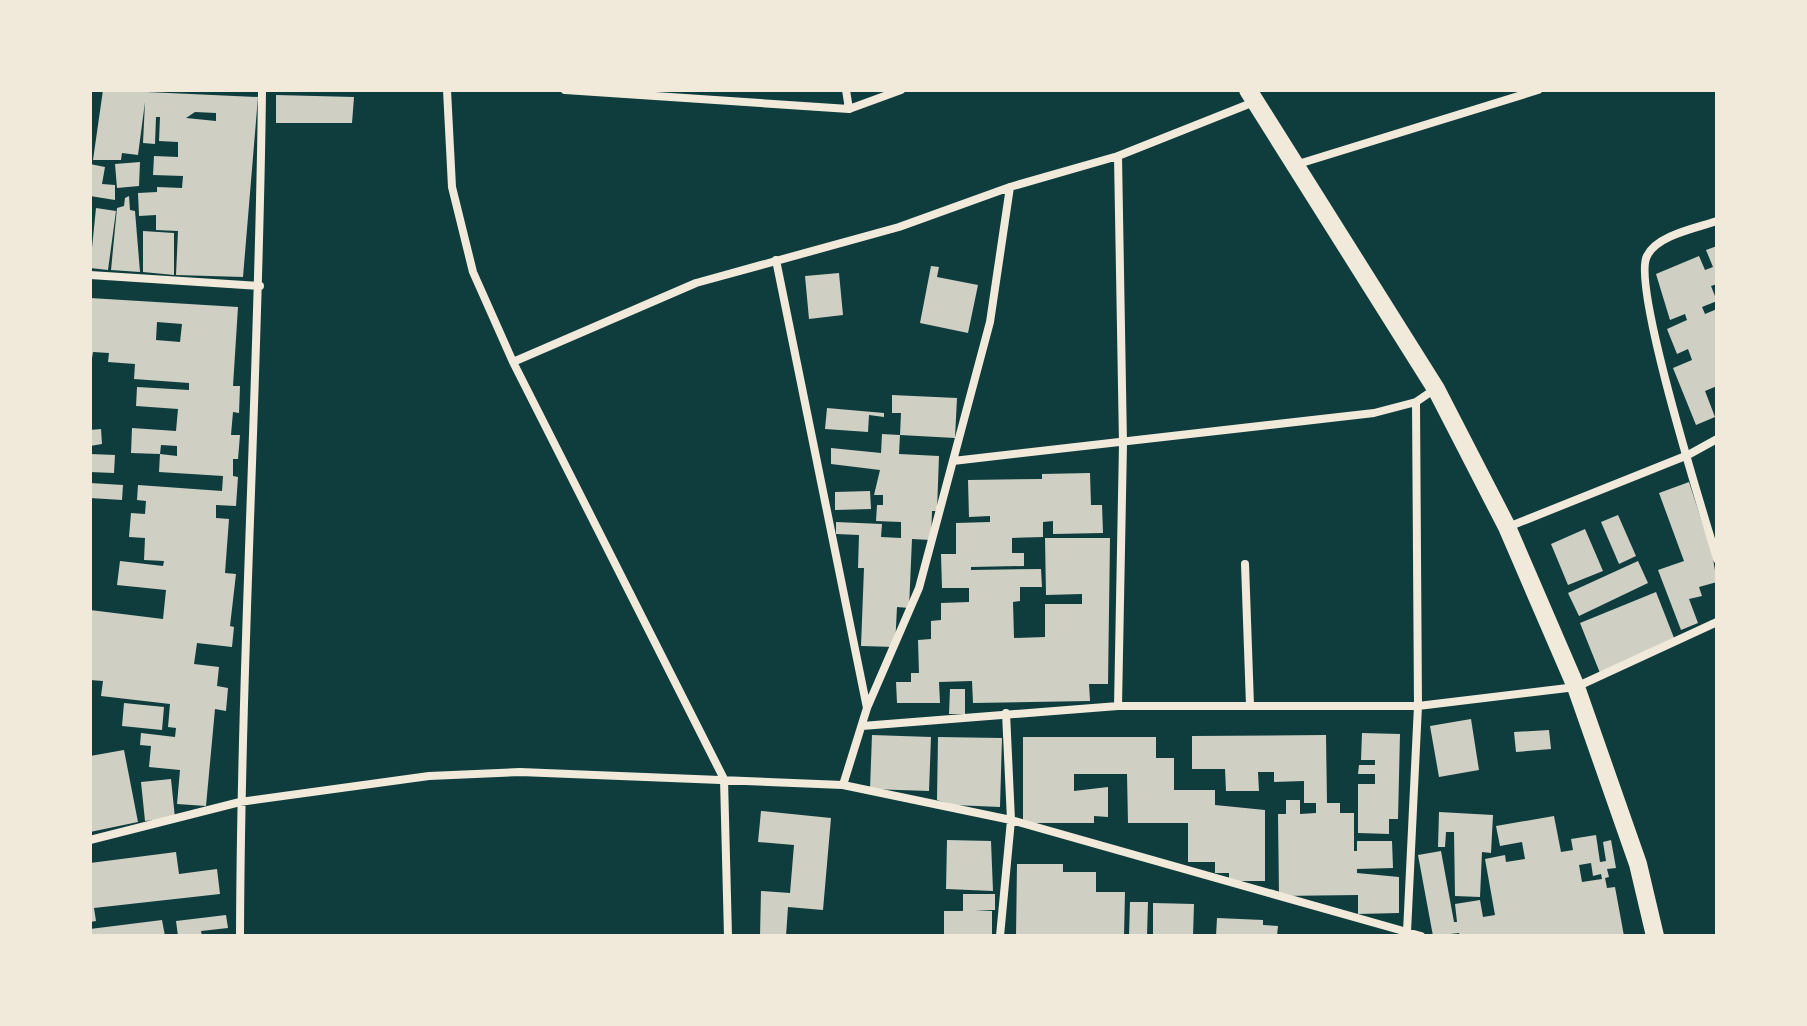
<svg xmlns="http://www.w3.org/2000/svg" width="1807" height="1026" viewBox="0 0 1807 1026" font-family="Lora,serif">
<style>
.building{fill:#cfcfc3;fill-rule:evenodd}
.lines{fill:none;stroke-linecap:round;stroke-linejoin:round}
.minor{stroke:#f1e9da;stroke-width:8}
.trunk{stroke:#f1e9da;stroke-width:18}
</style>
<rect width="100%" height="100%" fill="#0f3d3e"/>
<path class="building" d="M103 90 258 97 243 277 176 275 178 231 156 230V215L139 216 138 193 157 192V187L182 188 183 176 153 175 154 156 178 157V142L159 141 160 117H156L155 144 143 143 145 102 138 155 122 153 121 160H93ZM195 112 216 113V121L186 118Z
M276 95 354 97 352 123H276Z
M140 162 139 186 117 188 115 164Z
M90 164 105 167 102 184 115 185V200L90 196Z
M129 196 130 210 135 211 140 272 111 270 117 208 124 206 125 198Z
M96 208 116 211 108 270 90 268Z
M143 231 174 233V275L143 272Z
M1717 246V284L1711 286 1717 301 1702 307 1705 314 1717 309V386L1705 391 1715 417 1696 425 1673 368 1692 360 1688 349 1677 354 1667 329 1687 320 1685 314 1670 320 1656 274 1699 256 1705 270 1713 267 1706 250Z
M931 266 939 267 937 277 978 285 968 333 920 323Z
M839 273 843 315 809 319 805 276Z
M90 298 238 307 233 386H240L239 413 233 412 231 435H240L238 459H233V476L238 477 236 506 216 505V518L229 519 225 573 236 574 230 626 234 627 232 647 197 643 194 664 219 667 217 686 228 688 226 711 215 709 206 806 177 804 180 770 149 767 151 746 140 745 141 733 175 737 176 728 168 727 170 704 101 696 103 681 90 680V610L163 619 166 590 117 585 120 561 163 566 164 561 144 560 145 538 129 537 131 513 145 514 146 501 137 500 138 485 222 491 223 476 159 472 160 454 177 456V446L161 445 160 454 131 453 132 428 176 431 178 409 136 406 137 387 189 390V383L134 379 135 364 108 362 109 353 93 352 90 370ZM157 322 182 324 180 342 156 340Z
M892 395 957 398 955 438 900 435 899 454 939 456 937 511H932L931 540 912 539 909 608 897 607 895 647 861 646 864 568H858L859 535 836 534V522L882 524 881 537 901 538V522L876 521 877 505H883V495H874L880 470 831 464V448L881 453 882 434 900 435 901 413H892Z
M827 408 884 413V417L869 415 868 432 825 429Z
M101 429 102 444 90 446V430Z
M90 454 115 455 114 473 90 472Z
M1090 473 1091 505H1102L1103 533 1053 534V521L1043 522V537L1012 538V553H1024V566L971 567V570L1041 569 1042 587H1020V601L1013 602 1014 638 1045 637V604H1082V594L1046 595 1045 538H1110L1108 684H1089L1090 701 973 703 972 681 939 682 940 703H897L896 682H911V673H919L918 640 931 639V621L941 620V603L969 602V588H942L941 554H956V523L990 522V516L969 517 968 480 1042 479V474Z
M1689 482 1712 553 1717 582 1699 587 1702 596 1689 599 1698 623 1681 630 1658 570 1684 561 1659 493Z
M90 483 123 485 122 500 90 498Z
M870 491 871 509 835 510V492Z
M1618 515 1636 556 1619 564 1601 522Z
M1585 529 1603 571 1568 585 1551 544Z
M1638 561 1648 583 1579 616 1568 593Z
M1656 592 1676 643 1600 673 1580 623Z
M950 689H965V714H949Z
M124 703 164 707 162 730 122 726Z
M1471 719 1479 770 1439 777 1430 726Z
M1549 730 1551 749 1516 752 1514 732Z
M1362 733 1400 734 1398 819H1389V834L1358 833V784H1375V774H1358L1359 765H1375V760H1361Z
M872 735 931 737 929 791 870 789Z
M1326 735 1327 803H1340V813H1354V851H1357V841H1392L1393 868 1357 869V873L1399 877V913L1358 914V895L1279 896 1278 814H1286V800H1300V814L1316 813V803H1304V781L1274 782V772H1258L1259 791H1226L1225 769H1192V736Z
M938 737 1002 738 1000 807 953 805 937 800Z
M1023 737H1156V758H1174V790H1215V805L1265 810V881H1229V873H1215V862H1188V823H1128L1127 774H1074V791L1108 787V817L1094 816V823H1023Z
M124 750 138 822 90 832V756Z
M171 779 175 818 145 821 141 782Z
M761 811 831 818 823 910 788 907 786 936H760L761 891 790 893 794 845 758 842Z
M1439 812 1493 815 1491 853 1482 852 1480 897 1455 896 1454 832H1446L1445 847H1438Z
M1554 816 1561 852 1573 850 1571 839 1596 835 1600 862 1606 861 1603 842 1611 840 1616 868 1607 869 1609 877 1605 878 1607 888 1615 887 1624 936H1460L1459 933 1433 936 1418 855 1441 851 1454 922H1457L1455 904 1480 900 1483 917 1495 915 1485 859 1505 855 1506 862 1525 859 1522 842 1500 846 1496 826ZM1591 863 1593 876 1601 874 1602 879 1582 882 1579 865Z
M947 840 991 841 993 891 946 889Z
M176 852 179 874 217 869 220 894 94 908 96 921 90 922V863Z
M1017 864H1063V872H1096V892H1125L1124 936H1016Z
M963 894H995V910H975L992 911V936H944V911H963Z
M1130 902H1148L1147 936H1129Z
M1153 903 1194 904 1193 936H1153Z
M226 915 228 928 201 931 202 936H178L176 921Z
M1217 918 1263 920V925L1278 926 1277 936H1216Z
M162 920 165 936H90V929Z"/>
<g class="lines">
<path class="minor" d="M447 90 452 187 473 272 513 362 724 779 728 936
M565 90 849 109 901 90
M846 90 849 109
M1118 156 1123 444 1118 706
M1295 165 1538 90
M1717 221C1697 228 1657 235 1647 256 1631 285 1704 515 1717 559
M776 260 867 708 843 785
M90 275 260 286
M513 362 696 283 899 227 1010 187 1118 156 1254 102
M953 461 1374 413 1416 402 1435 389
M1508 527 1688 455 1717 439
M1245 564 1250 705
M867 708 919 588 990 322 1010 187
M862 726 1118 706H1418L1576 687 1717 622
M90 840 240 802 429 776 520 772 843 785 1011 820 1421 936
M1407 932 1418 706 1416 402
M240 936C241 654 259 372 262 90
M1000 936 1011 820 1006 713"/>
<path class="trunk" d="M1248 90 1436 389 1507 527 1576 687 1638 864 1655 936"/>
</g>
<rect width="1807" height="1026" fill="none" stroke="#f1e9da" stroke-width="184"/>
</svg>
